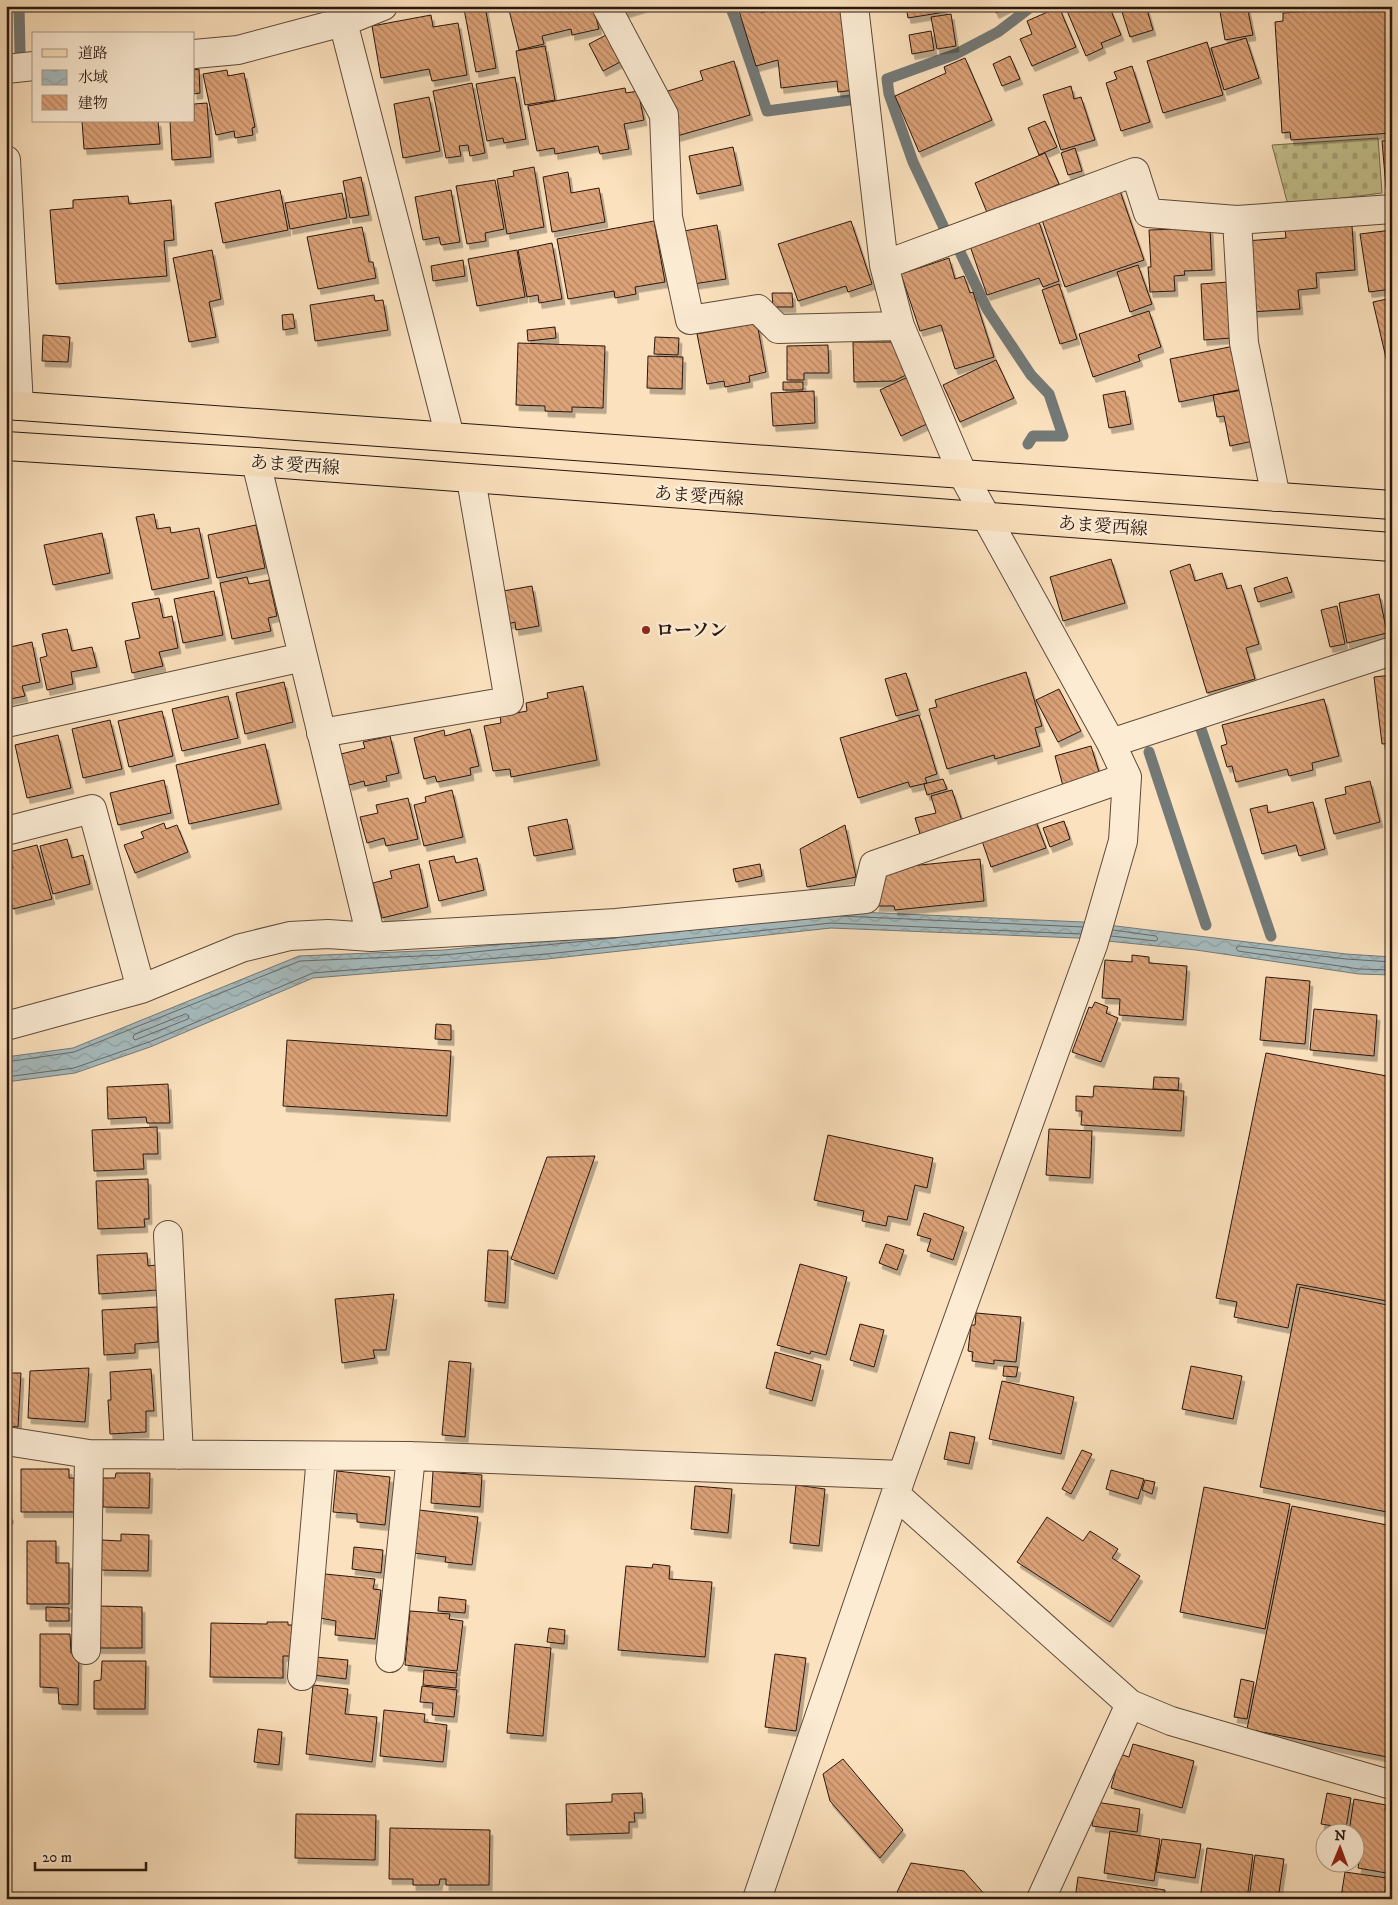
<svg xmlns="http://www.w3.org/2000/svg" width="1398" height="1905" viewBox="0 0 1398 1905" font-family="'IM FELL DW Pica','Noto Serif JP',serif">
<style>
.cemetery{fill:url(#cemetery-stones);stroke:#766c4e}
.water{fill:url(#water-waves);stroke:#737977}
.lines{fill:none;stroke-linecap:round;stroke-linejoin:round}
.shore{stroke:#676866;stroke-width:1}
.stream{stroke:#737977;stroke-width:11}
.building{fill:url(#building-back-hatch);stroke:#29170f;filter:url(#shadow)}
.minor-casing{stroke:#5e4a3a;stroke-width:30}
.major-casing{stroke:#29170f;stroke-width:30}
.minor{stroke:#fcecd4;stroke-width:28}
.major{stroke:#fbe1bd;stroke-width:28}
.poi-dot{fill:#8f2418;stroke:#fcecd4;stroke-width:2}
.labels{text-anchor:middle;stroke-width:5;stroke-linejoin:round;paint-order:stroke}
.street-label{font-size:18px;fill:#29170f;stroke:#fcecd4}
.poi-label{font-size:18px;font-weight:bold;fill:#29170f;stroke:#fcecd4;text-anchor:start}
</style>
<defs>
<pattern id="cemetery-stones" width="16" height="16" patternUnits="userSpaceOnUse" patternTransform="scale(1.25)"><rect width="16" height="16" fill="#c4c18d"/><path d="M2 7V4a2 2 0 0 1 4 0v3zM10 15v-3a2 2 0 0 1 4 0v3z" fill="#a8a578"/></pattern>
<pattern id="water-waves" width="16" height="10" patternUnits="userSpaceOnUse" patternTransform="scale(1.25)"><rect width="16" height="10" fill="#a5babd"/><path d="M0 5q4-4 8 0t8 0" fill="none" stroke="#8e9fa1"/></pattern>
<pattern id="building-back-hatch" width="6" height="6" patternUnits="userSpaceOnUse" patternTransform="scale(1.25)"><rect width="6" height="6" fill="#dca278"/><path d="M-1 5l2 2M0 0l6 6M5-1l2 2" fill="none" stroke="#b28361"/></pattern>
<filter id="shadow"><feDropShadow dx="3" dy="5.5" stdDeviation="0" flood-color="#0004"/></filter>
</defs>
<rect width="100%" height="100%" fill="#fbe1bd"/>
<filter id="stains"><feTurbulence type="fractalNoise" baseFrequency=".004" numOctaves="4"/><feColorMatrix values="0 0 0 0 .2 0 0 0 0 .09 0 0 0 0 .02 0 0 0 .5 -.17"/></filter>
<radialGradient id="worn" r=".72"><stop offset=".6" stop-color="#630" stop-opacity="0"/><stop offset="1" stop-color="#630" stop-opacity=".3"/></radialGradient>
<path class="cemetery" d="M1378 138 1382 193 1288 205 1272 145Z"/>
<path class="water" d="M835 911 1083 922 1346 954 1392 957V975L1359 974 1196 950 1078 938 831 928 547 959 313 978 150 1047 75 1073 6 1082V1057L73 1048 299 956 444 950Z"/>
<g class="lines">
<path class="shore" d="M841 916 1083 927
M1111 936 1156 941 1158 939 1156 936 1113 930
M1392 962 1346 959 1239 946 1236 948 1238 951 1359 969 1392 970
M186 1014 189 1016 188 1019 135 1040 133 1038 134 1035Z
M6 1062 74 1052 300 961 444 955 616 938
M6 1077 74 1068 149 1042 313 973 547 954 831 923 1081 934"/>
<path class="stream" d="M19 6 20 52
M730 6 736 21 767 111 857 99
M946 232 913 162 889 94 887 79 956 54 998 32 1032 6
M959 250 987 309 1031 375 1049 394 1063 436H1033L1028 444
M1201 729 1271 936
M1149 752 1206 925
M6 1523 8 1522"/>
</g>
<path class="building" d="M485 6 496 68 476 72 464 9Z
M508 6H593L599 29 572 35 571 29 542 36 544 44 519 50Z
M617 6H646L620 14Z
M755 6H759L761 13 771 10V6H844L855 90 838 92 837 81 781 88 778 60 756 66 739 11Z
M906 6H944L945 12 908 18Z
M993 6H1010L996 13Z
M1065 6H1109L1121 35 1101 43 1103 48 1086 56Z
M1140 6H1146L1153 30 1130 37 1122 12Z
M1219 6H1247L1253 35 1225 40Z
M1310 6H1346L1310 9Z
M1392 6V133L1291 140 1290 132 1282 133 1275 22 1283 21V13Z
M1059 7 1076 47 1032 66 1020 39 1032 34 1027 21Z
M951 14 956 46 937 49 931 17Z
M431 15 433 27 458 23 467 75 432 81 429 69 381 78 372 26Z
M931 31 934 50 912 54 909 35Z
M608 34 622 61 603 71 589 44Z
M1246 38 1259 78 1224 90 1211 48Z
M1207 42 1223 95 1163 113 1147 61Z
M545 46 555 100 525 105 516 51Z
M1010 56 1020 79 1002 86 993 64Z
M965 58 992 120 919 152 895 96 946 73 944 67Z
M734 61 750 115 677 136 665 92 703 80 700 71Z
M1132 66 1150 122 1121 131 1106 83 1117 79 1114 72Z
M199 69 200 93 194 94V70Z
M227 70 228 76 244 73 255 127 252 128 253 135 235 138 234 131 216 135 203 74Z
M515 77 526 139 504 143 503 138 487 141 476 84Z
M472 83 485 153 470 156 468 145 459 146 461 156 446 158 433 91Z
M1071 86 1074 99 1081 97 1095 140 1061 150 1043 95Z
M625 88 626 93 638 91 644 120 624 124 629 149 600 154 598 146 555 154 554 148 537 151 528 106Z
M429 97 440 151 403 158 394 104Z
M207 103 211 157 172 160 170 121H194V104Z
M82 121H158L160 144 84 149Z
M1045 121 1057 147 1039 155 1028 128Z
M1392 140V188H1386L1382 141Z
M733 147 741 185 697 194 689 156Z
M1075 148 1082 171 1068 175 1061 153Z
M1045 153 1059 184 988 215 975 183Z
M534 167 544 227 507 234 497 179 514 176 513 171Z
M568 172 571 193 599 188 605 222 552 232 543 177Z
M361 177 369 215 350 218 343 181Z
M495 180 504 229 485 233 486 241 467 244 456 186Z
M1119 188 1144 260 1065 287 1040 214Z
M280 190 288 230 223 243 215 203Z
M451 190 460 242 441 245 439 237 423 240 415 197Z
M342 193 347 218 290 229 285 203Z
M128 196 129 204 171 200 174 240 164 241 167 276 56 284 50 210 73 208V200Z
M1038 219 1059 281 1043 287 1039 278 987 295 969 243Z
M654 221 665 282 635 287 636 294 615 298 614 291 568 299 557 239Z
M851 221 872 284 848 292 846 286 798 301 778 244Z
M717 225 726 279 693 284 684 231Z
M1352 226 1355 270 1316 273 1317 288 1298 290 1300 309 1250 312 1245 241 1286 238 1285 229Z
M362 227 369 262H373L376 278 318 289 307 237Z
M1210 228 1212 270 1184 271 1185 275 1174 276 1175 291 1150 292 1148 267H1151L1149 230Z
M1392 230V289L1369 292 1360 234Z
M552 243 562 299 539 303 538 295 527 297 518 250Z
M212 250 221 299 209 302 216 337 189 342 173 258Z
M517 250 525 297 477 306 468 259Z
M949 258 955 279 964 276 970 293 973 292 994 357 955 369 941 325 920 331 901 274Z
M463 260 465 276 433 281 431 266Z
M1138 265 1152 304 1130 312 1117 272Z
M1229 282 1231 338 1204 340 1201 284Z
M1059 284 1077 339 1060 344 1042 290Z
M772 293H792L793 307H773Z
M374 295 375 301 383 300 388 330 315 341 310 305Z
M1392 298V384L1373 302Z
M1149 311 1161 347 1138 355 1140 361 1093 377 1079 334Z
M293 314 295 328 283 330 282 315Z
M757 323 766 372 749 376 750 382 725 387 724 381 707 384 697 334Z
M555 327 556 338 528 341 527 330Z
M43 335 70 337 68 362 42 361Z
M655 337 679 338 678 355 654 354Z
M853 342H896L910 373 894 381 854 382Z
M518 343 605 346 603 408 572 407V412L545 411V406L516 405Z
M828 345 829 373H804V380H787V346Z
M1234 346 1243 389 1179 402 1170 359Z
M648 356 683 357 682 389 647 388Z
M996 360 1014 398 960 422 943 385Z
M908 377 929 423 901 436 880 390Z
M783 382H803V390H783Z
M1243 390 1253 441 1230 446 1224 416 1217 417 1213 395Z
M814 391 815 423 773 426 771 393Z
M1125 391 1131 424 1109 428 1103 395Z
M154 514 157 529 170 527 171 533 199 528 209 578 152 590 136 517Z
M256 525 265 568 217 578 208 535Z
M102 533 110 573 53 585 44 545Z
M1111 559 1125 603 1063 621 1050 577Z
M1190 564 1195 581 1222 573 1227 589 1241 585 1259 644 1246 648 1255 679 1207 693 1170 571Z
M247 577 249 584 269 580 277 616 268 618 271 631 232 639 220 583Z
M1287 577 1292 592 1258 602 1254 588Z
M532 586 539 626 516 630 515 622 508 624 503 591Z
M214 591 223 635 183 643 174 599Z
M1379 594 1387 633 1347 643 1339 603Z
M159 598 163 618 172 616 178 648 159 652 163 666 132 673 125 641 140 638 132 603Z
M1337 606 1345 644 1330 647 1321 610Z
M67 629 72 651 92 647 97 667 71 672 73 684 47 690 40 658 47 656 42 634Z
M32 642 40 682 22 686 25 696 6 700V648Z
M1026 672 1042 726 1035 728 1040 746 995 759 994 755 947 769 929 709 937 707 935 700Z
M906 673 918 710 896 716 885 679Z
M1392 675V743L1382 744 1374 677Z
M284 682 293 722 245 734 236 693Z
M583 686 597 760 511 777 510 769 493 771 484 726 501 723 500 716 527 711 526 703 548 698 547 693Z
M1059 689 1081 731 1058 742 1036 700Z
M228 696 238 738 182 751 172 709Z
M1324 699 1339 756 1312 763 1313 770 1289 776 1287 769 1236 782 1232 766 1227 767 1221 746 1227 744 1222 725Z
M162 711 173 756 129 767 118 721Z
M919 715 937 774 925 778 927 783 910 787 908 782 858 798 840 738Z
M110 720 122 769 83 778 72 729Z
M470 729 479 766 470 768 471 775 437 782 435 776 424 779 414 738 444 730 445 736Z
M58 735 71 788 27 798 15 745Z
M390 736 399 773 386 776 387 781 365 786 364 781 349 785 341 754 365 748 363 742Z
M265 744 279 804 189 824 176 765Z
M1091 746 1100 775 1063 786 1055 756Z
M943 779 947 789 927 795 924 784Z
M164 780 171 813 118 825 110 793Z
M1370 781 1380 822 1334 834 1325 799 1346 794 1345 787Z
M452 790 463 837 424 846 414 805 426 802 425 797Z
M952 790 964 827 922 840 915 818 936 813 931 796Z
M408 798 418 839 386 846 384 838 367 843 360 817 378 813 376 805Z
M1313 802 1325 849 1299 856 1296 845 1262 854 1250 809 1267 805 1268 813Z
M567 819 573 849 534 856 528 827Z
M1035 819 1046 848 991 867 981 838Z
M1064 821 1070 839 1050 847 1043 828Z
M164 823 166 829 177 825 188 852 135 873 124 845 144 838 141 832Z
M845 825 856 877 807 887 800 849Z
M67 839 72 858 83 855 90 884 53 894 40 846Z
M37 845 52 899 13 909 6 881V869L13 868 9 852Z
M454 856 456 863 477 858 484 890 439 901 429 861Z
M980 859 984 901 895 910 894 906H876L883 873 890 868Z
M419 864 428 907 382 918 373 883 392 878 390 871Z
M760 864 762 876 736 882 733 869Z
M1132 955 1149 957V963L1187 966 1183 1020 1119 1015 1120 999 1102 998 1105 960 1132 962Z
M1266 977 1310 981 1305 1044 1260 1040Z
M1095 1002 1108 1007 1106 1013 1118 1018 1101 1062 1072 1052 1089 1007 1092 1008Z
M1314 1009 1377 1015 1374 1056 1310 1050Z
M436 1024 451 1025V1040L435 1039Z
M287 1040 451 1051 447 1116 283 1106Z
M1266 1053 1392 1077V1302L1297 1284 1288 1328 1234 1317 1237 1302 1216 1298Z
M1154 1077 1179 1078 1178 1090 1153 1089Z
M168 1084 170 1123H147L146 1117 108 1119 107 1087Z
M1094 1086 1184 1091 1181 1131 1081 1125 1082 1111H1076V1096L1093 1097Z
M157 1127 158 1154H143L144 1169 94 1171 92 1130Z
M1049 1129 1092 1131 1090 1178 1046 1175Z
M828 1135 933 1158 927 1188 915 1185 907 1220 888 1216 886 1226 862 1221 864 1211 814 1200Z
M595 1156 554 1274 511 1259 547 1157Z
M148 1179 149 1219H144L145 1227 98 1229 96 1181Z
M924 1213 964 1227 953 1260 927 1251 931 1239 917 1235Z
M886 1244 904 1250 897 1270 879 1263Z
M488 1250 508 1251 505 1303 485 1301Z
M147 1253 148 1266 156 1265 157 1290 99 1294 97 1255Z
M800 1264 847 1277 826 1355 811 1351 810 1354 777 1345Z
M1300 1287 1392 1306V1413L1387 1435 1392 1436V1513L1260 1487Z
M394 1294 386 1350H373L375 1358 342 1363 335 1299Z
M157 1307 158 1342 135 1344V1353L104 1355 102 1310Z
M976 1313 1021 1317 1016 1362 994 1360V1364L972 1361 973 1352 968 1351 971 1325H975Z
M860 1324 884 1330 874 1367 850 1360Z
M775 1352 821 1365 812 1401 766 1388Z
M449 1361 471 1363 465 1437 442 1435Z
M1004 1366 1018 1367 1016 1377 1003 1376Z
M1191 1366 1242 1376 1233 1419 1182 1409Z
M89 1368 85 1422 28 1418 30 1371Z
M151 1369 154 1411H146V1432L110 1434 108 1400H111L110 1372Z
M6 1373H21L18 1427 6 1426Z
M1002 1381 1074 1397 1061 1454 989 1439Z
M950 1432 975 1437 969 1464 944 1459Z
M1082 1450 1092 1454 1071 1494 1062 1489Z
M21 1469H69V1478H74V1512H21Z
M1111 1470 1144 1479 1138 1499 1106 1489Z
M337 1471 390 1477 385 1525 357 1522V1514L333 1512Z
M433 1471 482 1475 480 1507 431 1503Z
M116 1473H150L149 1508 103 1507V1478H115Z
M1145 1480 1155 1482 1152 1494 1142 1490Z
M796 1485 825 1489 819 1546 790 1543Z
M695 1486 732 1489 728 1533 691 1529Z
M1204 1487 1290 1504 1265 1629 1180 1612Z
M1292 1506 1392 1526V1758L1247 1729Z
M419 1510 478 1517 472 1565 445 1562 446 1557 414 1553Z
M1047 1517 1083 1541 1090 1531 1118 1549 1112 1558 1140 1576 1110 1622 1017 1562Z
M121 1534 149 1535 148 1571 101 1570 102 1540 121 1541Z
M27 1541H56V1563H69V1604H27Z
M354 1547 383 1550 381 1573 352 1569Z
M653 1564 670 1566 669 1579 712 1582 705 1657 618 1650 626 1566 652 1568Z
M325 1574 375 1579 373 1589 381 1590 375 1639 335 1635 336 1621 320 1618Z
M439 1597 466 1600 465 1613 438 1611Z
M98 1606 142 1607V1648H98Z
M46 1607 69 1608V1621H46Z
M410 1611 450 1614 449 1619 463 1621 457 1671 405 1665Z
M267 1622H288V1625H294L293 1656H283V1678L210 1677 211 1623 267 1624Z
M549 1628 565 1630 564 1644 547 1642Z
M40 1634H70L71 1653H79L78 1705 59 1704 58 1688 40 1687Z
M515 1644 551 1648 543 1736 507 1733Z
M775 1654 806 1658 796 1731 765 1727Z
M315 1657 348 1660 346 1679 313 1675Z
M102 1661H146L145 1709H94V1681L101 1680Z
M424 1670 457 1673 456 1688 423 1685Z
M1241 1679 1254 1682 1247 1719 1234 1717Z
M313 1685 348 1689 345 1714 377 1717 372 1762 306 1754Z
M422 1686 457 1690 454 1717 432 1715 433 1703 420 1702Z
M384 1710 425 1714 424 1722 447 1725 443 1762 380 1756Z
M258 1729 282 1732 279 1765 254 1762Z
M1133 1744 1194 1761 1182 1808 1111 1788 1120 1754 1129 1757Z
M843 1759 903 1830 880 1858 830 1801 823 1774Z
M642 1793 643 1813H634L635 1822H629V1833L567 1835 566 1804 612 1802V1794Z
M1327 1793 1351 1798 1346 1828 1321 1824Z
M1354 1799 1386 1805 1385 1810 1392 1811V1874L1358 1868 1362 1847 1356 1846V1832H1349Z
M1096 1802 1140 1809 1137 1832 1092 1826Z
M296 1814 376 1815 375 1860 295 1858Z
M390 1828 490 1830 489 1885H446V1879H440L439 1885H413V1879H389Z
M1110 1831 1160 1839 1154 1881 1104 1873Z
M1162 1839 1201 1844 1195 1878 1156 1872Z
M1207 1848 1253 1855 1247 1899H1200Z
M1255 1855 1284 1859 1278 1899H1249Z
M911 1863 964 1871 987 1897 986 1899H907L897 1892Z
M1345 1872 1387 1878 1384 1899 1341 1897Z
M1078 1877 1165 1890 1164 1899H1075Z
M1389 1879H1392V1899H1386Z"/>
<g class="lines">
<defs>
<path id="minor" d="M606 6 664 115 668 217 690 320 758 309 778 329 900 326
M343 22 450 437
M194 54 238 50 343 22 383 6
M6 69 34 66
M6 160 19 406
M1237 220 1244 343 1276 497
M884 265 1135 172 1148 213 1237 220 1392 209
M6 723 303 657
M321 733 509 701 471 479
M1111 743 1392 651
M6 831 92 809 141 989
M371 937 616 923 866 899 874 865 1127 777
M6 1026 141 989 241 948 290 936 328 934 371 937 256 462
M168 1235 179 1455
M6 1441 89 1454 411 1456 902 1475
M896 1495 1130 1704 1171 1721 1392 1785
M86 1650 89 1454
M390 1658 411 1456
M302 1676 321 1456
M757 1899 902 1475 1093 945 1123 841 1127 777 1111 743 963 475 900 326 884 265 854 6
M1041 1899 1130 1704"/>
<path id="major" d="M6 405 1392 505
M6 446 256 462 1392 547"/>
</defs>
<use href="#minor" class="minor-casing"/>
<use href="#major" class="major-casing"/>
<use href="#minor" class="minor"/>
<use href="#major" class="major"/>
</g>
<circle class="poi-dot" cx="646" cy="630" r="5"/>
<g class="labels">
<g class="street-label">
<text transform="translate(295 465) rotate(4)" y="6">あま愛西線</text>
<text transform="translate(699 496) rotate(4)" y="6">あま愛西線</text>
<text transform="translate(1103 526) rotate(4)" y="6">あま愛西線</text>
</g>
<g class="poi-label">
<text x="656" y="636">ローソン</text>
</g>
</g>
<rect width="1398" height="1905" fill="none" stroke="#fbe1bd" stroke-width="25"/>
<rect x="8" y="8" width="1383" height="1890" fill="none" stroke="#29170f" stroke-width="2.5"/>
<rect x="12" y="12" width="1373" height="1880" fill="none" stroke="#29170f"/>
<rect x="32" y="32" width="162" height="90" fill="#fcecd4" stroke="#a89785"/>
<rect x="42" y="49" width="25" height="8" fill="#fbe1bd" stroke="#a89785"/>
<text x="78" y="58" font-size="15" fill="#29170f">道路</text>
<rect x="42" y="70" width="25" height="15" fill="url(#water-waves)" stroke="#a89785"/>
<text x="78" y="82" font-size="15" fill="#29170f">水域</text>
<rect x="42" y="95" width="25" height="15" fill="url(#building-back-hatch)" stroke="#a89785"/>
<text x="78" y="108" font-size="15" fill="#29170f">建物</text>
<g transform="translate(1340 1848) rotate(1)"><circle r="24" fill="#fcecd4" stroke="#a89785"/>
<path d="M0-4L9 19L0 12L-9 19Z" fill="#8f2418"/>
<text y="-8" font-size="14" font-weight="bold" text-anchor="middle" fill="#29170f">N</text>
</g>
<path d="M35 1862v8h111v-8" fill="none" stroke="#29170f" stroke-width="2.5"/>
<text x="42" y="1862" font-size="15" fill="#29170f" stroke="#fcecd4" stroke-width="4" paint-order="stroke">20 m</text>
<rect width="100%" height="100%" filter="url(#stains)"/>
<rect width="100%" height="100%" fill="url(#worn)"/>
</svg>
